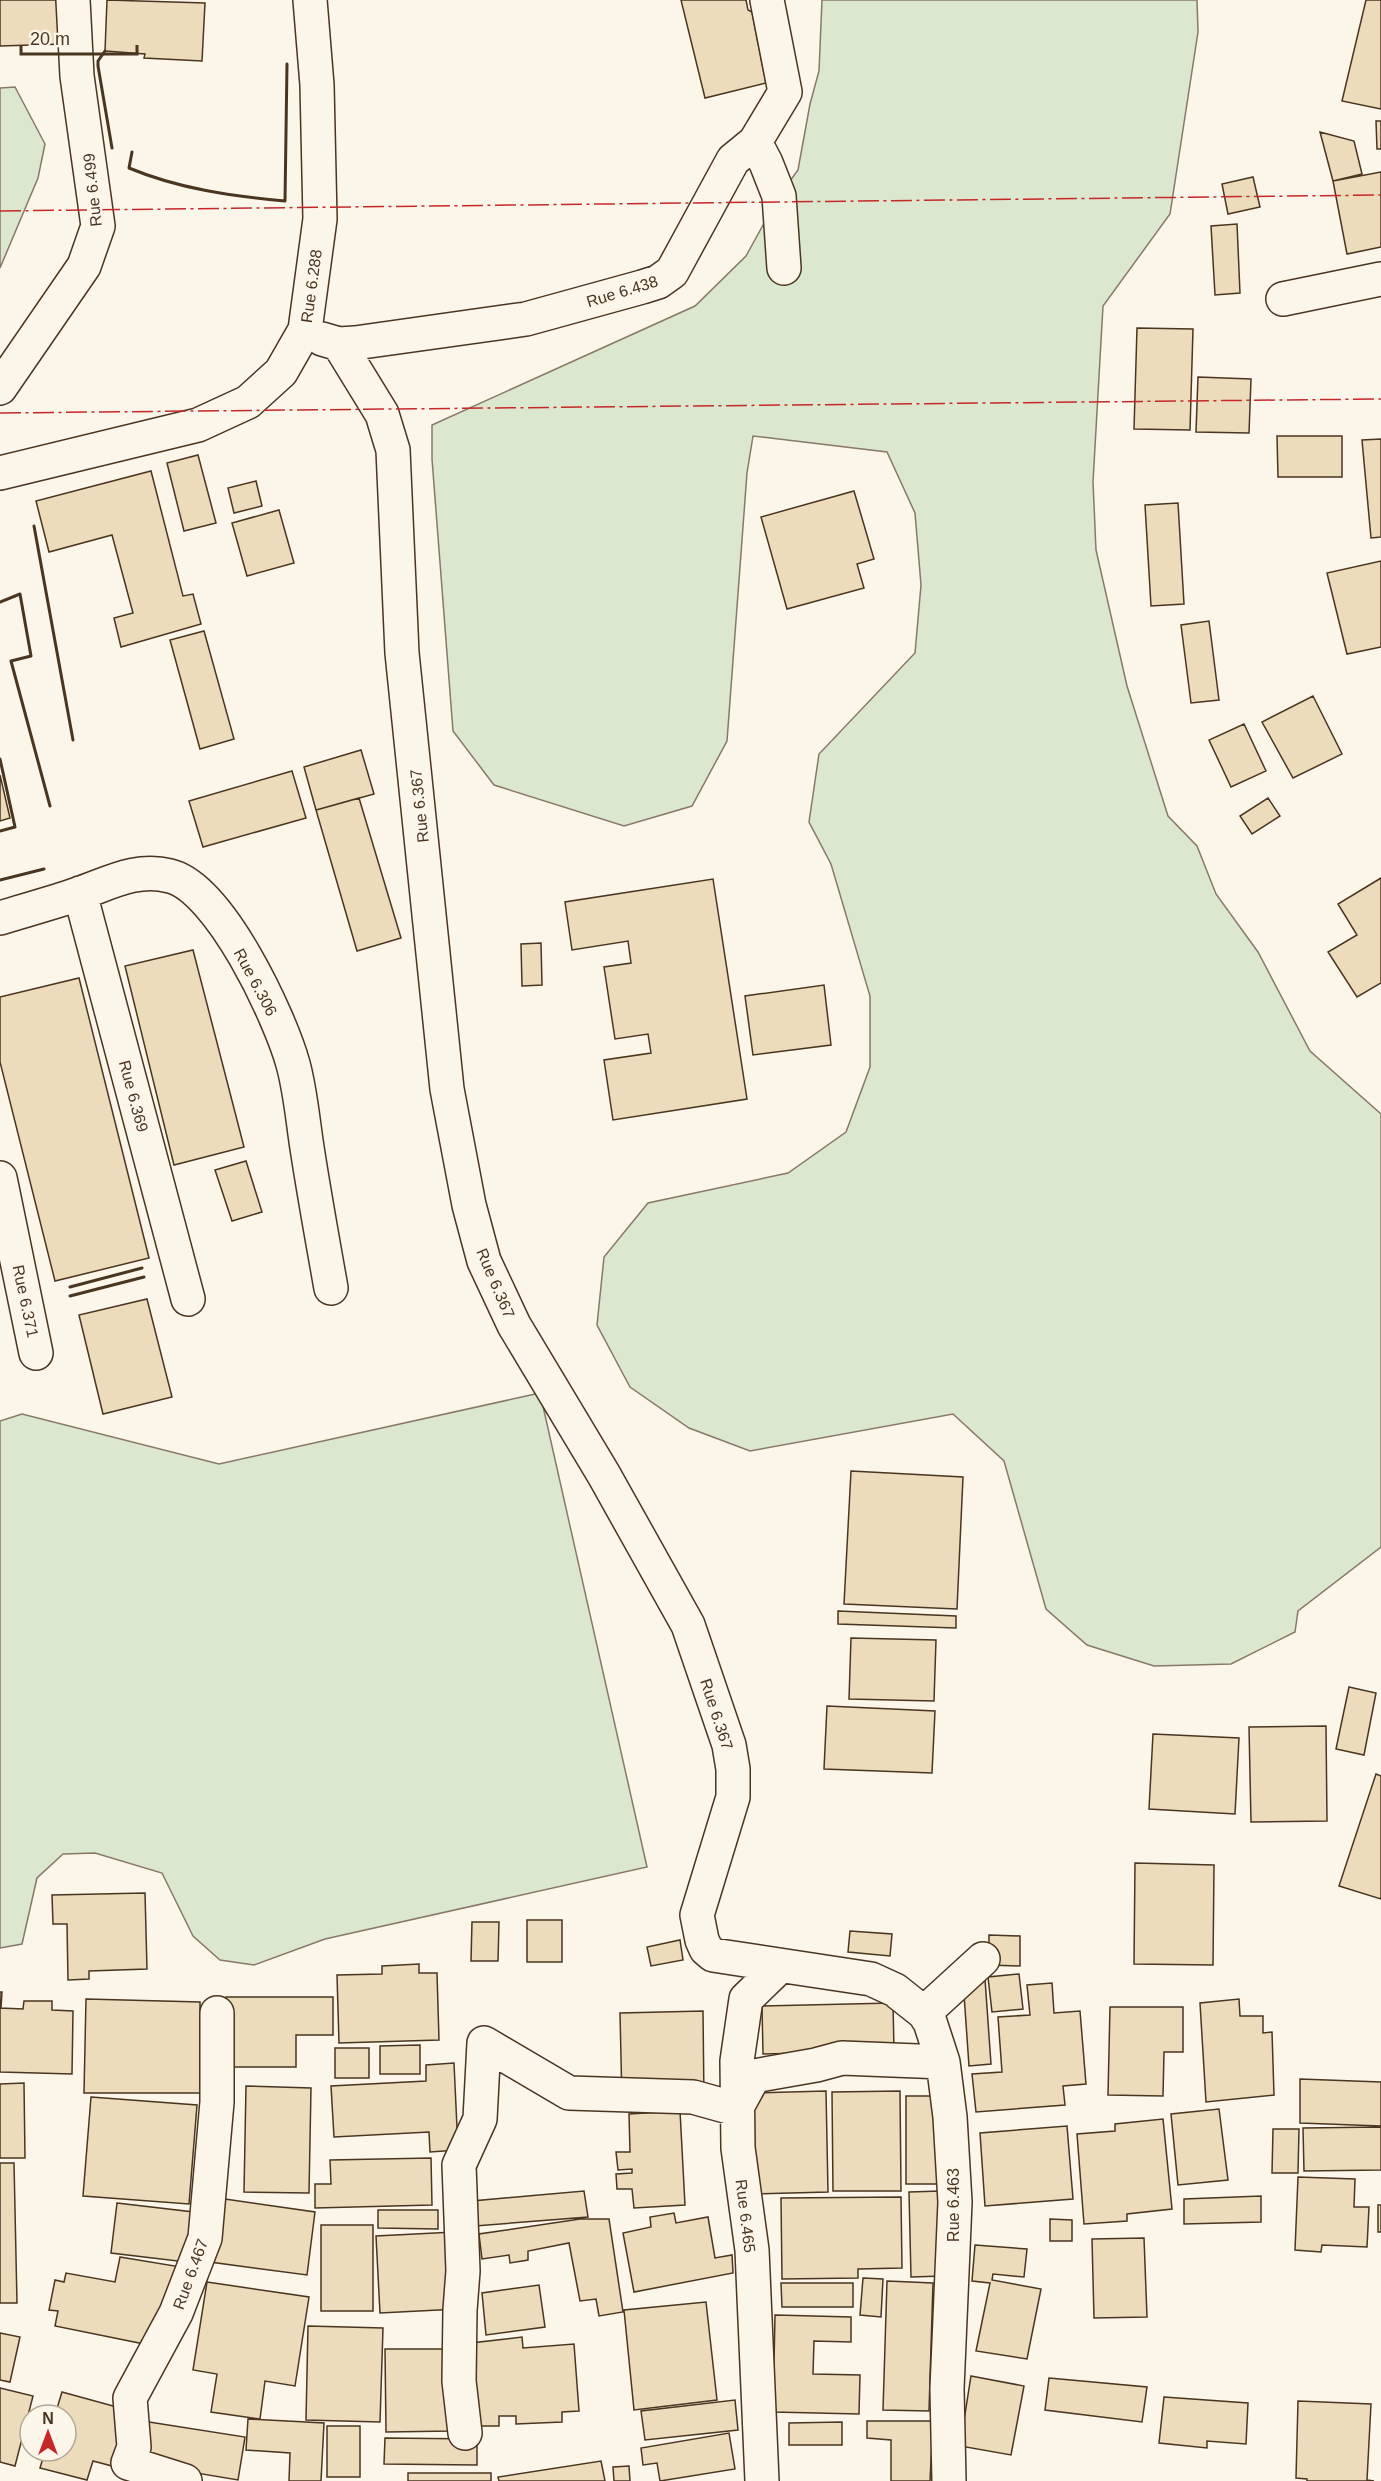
<svg xmlns="http://www.w3.org/2000/svg" width="1381" height="2481" viewBox="0 0 1381 2481" font-family="Arial,sans-serif">
<style>
.green{fill:#dce7d0;stroke:#887966;stroke-width:1.5}
.building{fill:#ecdcbc;stroke:#4a3520;stroke-width:1.5}
.lines{fill:none;stroke-linecap:round;stroke-linejoin:round}
.minor-casing{stroke:#4a3520;stroke-width:36}
.tertiary-casing{stroke:#4a3520;stroke-width:36}
.minor{stroke:#fbf6e9;stroke-width:33}
.tertiary{stroke:#fbf6e9;stroke-width:33}
.wall{stroke:#4a3520;stroke-width:3}
.power{stroke:#c62828;stroke-width:1.5;stroke-dasharray:21 4.5 3 4.5;stroke-linecap:butt}
.labels{text-anchor:middle;stroke-width:4.5;stroke-linejoin:round;paint-order:stroke}
.street-label{font-size:16px;fill:#4a3520;stroke:#fbf6e9}
</style>
<rect width="100%" height="100%" fill="#fbf6e9"/>
<path class="green" d="M822 0H1197L1198 32 1170 214 1103 306 1093 482 1096 550 1127 686 1168 816 1197 846 1216 894 1258 952 1310 1051 1381 1114V1547L1298 1611 1295 1632 1231 1664 1154 1666 1087 1645 1046 1609 1004 1461 953 1414 750 1451 689 1428 630 1387 597 1325 604 1257 648 1203 788 1173 846 1132 870 1067V996L831 864 809 822 819 754 915 653 921 585 915 513 887 452 753 436 747 473 727 741 692 806 624 826 494 785 453 731 432 459V425L695 306 746 256 779 196 798 170 810 104 819 71Z
M15 87 45 144 38 178 0 268V88Z
M540 1393 647 1867 325 1939 254 1965 220 1960 193 1936 162 1873 95 1853 63 1854 37 1878 22 1944 0 1948V1421L22 1414 219 1464Z"/>
<path class="building" d="M0 0H63L64 44 0 46Z
M107 0 205 3 202 61 144 58 145 54 105 51Z
M681 0H746L748 10 752 12 766 83 705 98Z
M1366 0H1381V109L1342 101Z
M1376 121H1381V149H1377Z
M1320 132 1354 141 1362 174 1333 181Z
M1381 172V247L1347 254 1333 181Z
M1253 177 1260 207 1228 214 1222 184Z
M1237 224 1240 293 1215 295 1211 226Z
M1137 328 1193 329 1190 430 1134 429Z
M1198 377 1251 379 1249 433 1196 432Z
M1277 436H1342V477H1278Z
M1381 439V537L1371 538 1362 440Z
M198 455 216 523 184 531 167 463Z
M151 471 183 596 193 594 201 624 121 647 114 618 133 613 112 535 49 552 36 501Z
M256 481 262 506 234 513 228 488Z
M854 491 874 559 857 564 864 588 787 609 761 517Z
M1178 503 1184 604 1151 606 1145 505Z
M279 510 294 563 247 576 232 523Z
M1381 561V647L1347 654 1327 573Z
M1209 621 1219 700 1191 703 1181 625Z
M204 631 234 739 200 749 170 640Z
M1313 696 1342 754 1293 778 1262 722Z
M1244 724 1266 771 1231 787 1209 740Z
M361 750 374 794 316 810 304 767Z
M292 771 306 818 203 847 189 801Z
M0 775 10 818 0 821Z
M359 798 401 938 357 951 316 810Z
M1268 798 1280 816 1252 834 1240 816Z
M1381 878V983L1357 997 1328 952 1357 935 1338 904Z
M713 879 747 1099 613 1120 604 1060 651 1053 648 1034 615 1039 604 967 631 963 628 941 572 950 565 902Z
M541 943 542 985 522 986 521 944Z
M193 950 244 1147 174 1165 125 966Z
M79 978 149 1258 55 1281 0 1062V997Z
M824 985 831 1045 753 1055 745 996Z
M246 1161 262 1212 232 1221 215 1170Z
M147 1299 172 1397 103 1414 79 1315Z
M851 1471 963 1477 957 1609 844 1604Z
M838 1611 956 1616V1628L838 1624Z
M851 1638 936 1640 934 1701 849 1699Z
M1349 1687 1376 1693 1364 1755 1336 1749Z
M827 1706 935 1711 932 1773 824 1769Z
M1326 1726 1327 1821 1251 1822 1249 1727Z
M1153 1734 1239 1738 1235 1814 1149 1809Z
M1376 1774 1381 1776V1899L1339 1886Z
M1135 1863 1214 1865 1213 1965 1134 1964Z
M145 1893 147 1969 89 1971V1979L68 1980 67 1924H53L52 1895Z
M527 1920H562V1962H527Z
M472 1922H499L498 1961H471Z
M850 1931 892 1934 890 1956 848 1952Z
M989 1935 1020 1936V1966L989 1965Z
M680 1940 683 1960 651 1966 647 1947Z
M419 1964V1973H437L439 2040 339 2043 337 1975 382 1974V1966Z
M1019 1974 1023 2009 992 2012 988 1977Z
M985 1979 991 2064 969 2066 963 1980Z
M1052 1983 1054 2013 1080 2011 1086 2084 1063 2086 1065 2105 976 2112 972 2074 1002 2072 998 2017 1030 2015 1027 1985Z
M0 1992H2L1 2008 23 2009 24 2001H52V2010L73 2011 72 2074 0 2072Z
M226 1997H333V2035H296V2067H226Z
M86 1999 200 2002V2034H209L208 2093H84Z
M1239 1999 1240 2016H1263V2033L1272 2032 1274 2095 1206 2102 1200 2003Z
M893 2003 894 2051 763 2054 762 2006Z
M1110 2007H1183V2052H1164L1163 2096 1108 2095Z
M703 2011 704 2101 622 2102 620 2013Z
M420 2045V2074H380V2046Z
M335 2048H369V2078H335Z
M454 2063 458 2150 430 2152 429 2132 334 2137 331 2086 426 2081V2065Z
M1300 2079 1381 2082V2126L1300 2123Z
M24 2083 25 2158H0V2084Z
M246 2086 311 2088 309 2193 244 2192Z
M826 2091 828 2192 755 2194 754 2093Z
M900 2091 901 2191H833L832 2092Z
M906 2096H940V2184H906Z
M91 2097 197 2105 189 2204 83 2196Z
M1219 2109 1228 2180 1178 2185 1171 2114Z
M680 2111 685 2205 634 2208 632 2189H617L616 2174 632 2173V2169L618 2170 616 2152H630L629 2114Z
M1163 2119 1172 2209 1127 2214V2221L1084 2224 1077 2134 1115 2131V2124Z
M1067 2126 1073 2199 985 2206 980 2133Z
M1381 2127V2170L1304 2171 1303 2128Z
M1273 2129H1299L1298 2173H1272Z
M431 2158 432 2205 315 2208V2184H331L330 2160Z
M0 2163H14L17 2303H0Z
M1298 2177 1355 2179 1354 2207H1369L1367 2247 1322 2245 1321 2252 1295 2250Z
M584 2191 588 2217 475 2226 472 2201Z
M941 2191 943 2276 911 2277 909 2192Z
M1261 2196V2222L1184 2224V2199Z
M901 2197 902 2268 858 2269V2278L782 2279 781 2198Z
M218 2198 315 2212 307 2275 210 2262Z
M117 2203 202 2213 186 2262 111 2253Z
M1378 2205H1381V2232H1378Z
M378 2210H438V2229L378 2228Z
M674 2213 676 2223 708 2217 715 2258 732 2255 733 2273 634 2292 623 2233 651 2227 650 2217Z
M580 2219H609L623 2312 599 2316 596 2299 580 2301 569 2243 528 2251V2260L510 2263 509 2255 482 2259 479 2234Z
M1050 2219 1072 2220V2241H1050Z
M321 2225H373V2311H321Z
M454 2232 458 2309 380 2313 376 2236Z
M1144 2238 1147 2317 1094 2318 1092 2239Z
M975 2245 1027 2249 1024 2277 993 2274 992 2280 1041 2289 1027 2359 976 2351 990 2283 972 2281Z
M120 2257 181 2267 164 2348 55 2326 58 2311 49 2310 55 2280 64 2282 66 2273 115 2282Z
M863 2278 883 2279 881 2317 860 2315Z
M887 2281 933 2283 929 2411 883 2410Z
M207 2282 309 2297 295 2386 265 2381 260 2419 211 2412 217 2374 193 2370Z
M781 2283H853V2307H782Z
M539 2285 545 2327 486 2335 482 2293Z
M706 2302 717 2400 634 2410 624 2310Z
M775 2315 851 2317V2342L814 2341 813 2374 860 2375 859 2414 773 2412Z
M308 2326 383 2328 380 2422 306 2420Z
M0 2333 20 2337 10 2382 0 2380Z
M522 2337 523 2348 574 2344 579 2411 562 2412V2422L516 2424V2416H499V2426H477L471 2343Z
M385 2349H451L452 2431 386 2432Z
M971 2376 1024 2386 1011 2455 960 2446Z
M1049 2378 1147 2387 1142 2422 1045 2410Z
M0 2388 33 2396 15 2466 0 2462Z
M62 2392 135 2412 118 2443 112 2466 93 2461 87 2480 40 2468 45 2451H66V2415H55Z
M1164 2397 1248 2403 1246 2444 1207 2441V2448L1159 2443Z
M735 2400 738 2430 645 2440 641 2411Z
M1298 2401 1371 2404 1367 2480 1374 2481H1307V2479L1296 2478Z
M248 2419 324 2423 321 2481H289L290 2453 246 2450Z
M867 2421H933L930 2481H891V2440L867 2438Z
M149 2422 245 2437 238 2480 142 2464Z
M842 2422V2445H789V2423Z
M327 2426H360V2477H327Z
M729 2433 735 2469 660 2481 657 2463 643 2465 641 2448Z
M385 2438 477 2439V2465L384 2464Z
M601 2461 605 2481H499L498 2477Z
M629 2466 630 2481H614L613 2467Z
M408 2473H491V2481H408Z"/>
<g class="lines">
<defs>
<path id="minor" d="M755 142 766 163 779 196 784 268
M1283 299 1381 279
M322 339 339 344 355 343 526 319 642 287 658 282 672 272 733 160 755 142 785 92 767 0
M339 344 382 414 393 450 402 653 447 1089 469 1205 484 1261 514 1325 604 1475 688 1625 729 1745 733 1769V1797L697 1915 702 1940 706 1949 713 1955 871 1979 895 1990 924 2013
M0 388 84 266 98 226 77 76 73 0
M80 893 188 1299
M0 918C26 910 52 903 78 894 108 884 136 867 170 876 220 888 280 1017 293 1064 301 1093 303 1124 308 1154 315 1199 323 1243 331 1288
M0 1178 36 1353
M465 2433 459 2381 460 2310 463 2271 459 2165 480 2119 484 2043 569 2093 693 2097 736 2109 754 2076 816 2065 842 2058 943 2062
M185 2481 128 2463 134 2447 130 2398 176 2313 205 2238 217 2102V2013
M762 2481 752 2250 738 2148 737 2061 746 1999 780 1966
M949 2481 947 2389 955 2202 950 2117 943 2062 930 2022 924 2013 983 1959"/>
<path id="tertiary" d="M0 473 198 425 248 402 281 372 305 330 320 219 317 85 310 0"/>
</defs>
<use href="#minor" class="minor-casing"/>
<use href="#tertiary" class="tertiary-casing"/>
<use href="#minor" class="minor"/>
<use href="#tertiary" class="tertiary"/>
<path class="wall" d="M105 51 98 61V66L112 148
M132 152 129 168C179 189 232 196 285 201L287 64
M34 526 73 740
M0 602 20 594 31 656 11 661 50 806
M0 759 15 827 0 831
M0 880 44 869
M70 1287 142 1268
M70 1296 144 1277"/>
<path class="power" d="M0 211 1381 195
M0 413 1381 399"/>
</g>
<g class="labels">
<g class="street-label">
<text transform="translate(92 190) rotate(-96)" y="6">Rue 6.499</text>
<text transform="translate(311 286) rotate(-82)" y="6">Rue 6.288</text>
<text transform="translate(622 291) rotate(-17)" y="6">Rue 6.438</text>
<text transform="translate(419 806) rotate(-96)" y="6">Rue 6.367</text>
<text transform="translate(256 982) rotate(62)" y="6">Rue 6.306</text>
<text transform="translate(134 1096) rotate(75)" y="6">Rue 6.369</text>
<text transform="translate(496 1283) rotate(67)" y="6">Rue 6.367</text>
<text transform="translate(26 1301) rotate(78)" y="6">Rue 6.371</text>
<text transform="translate(717 1714) rotate(72)" y="6">Rue 6.367</text>
<text transform="translate(953 2205) rotate(-90)" y="6">Rue 6.463</text>
<text transform="translate(746 2216) rotate(83)" y="6">Rue 6.465</text>
<text transform="translate(190 2274) rotate(-70)" y="6">Rue 6.467</text>
</g>
</g>
<g transform="translate(48 2433)"><circle r="28" fill="#fbf6e9" stroke="#b4a999" stroke-width="1.5"/>
<path d="M0-4.5L10 22L0 15L-10 22Z" fill="#c62828"/>
<text y="-9" font-size="16" font-weight="bold" text-anchor="middle" fill="#4a3520">N</text>
</g>
<path d="M21 45v9h116v-9" fill="none" stroke="#4a3520" stroke-width="3"/>
<text x="30" y="45" font-size="18" fill="#4a3520" stroke="#fbf6e9" stroke-width="4.5" paint-order="stroke">20 m</text>
</svg>
